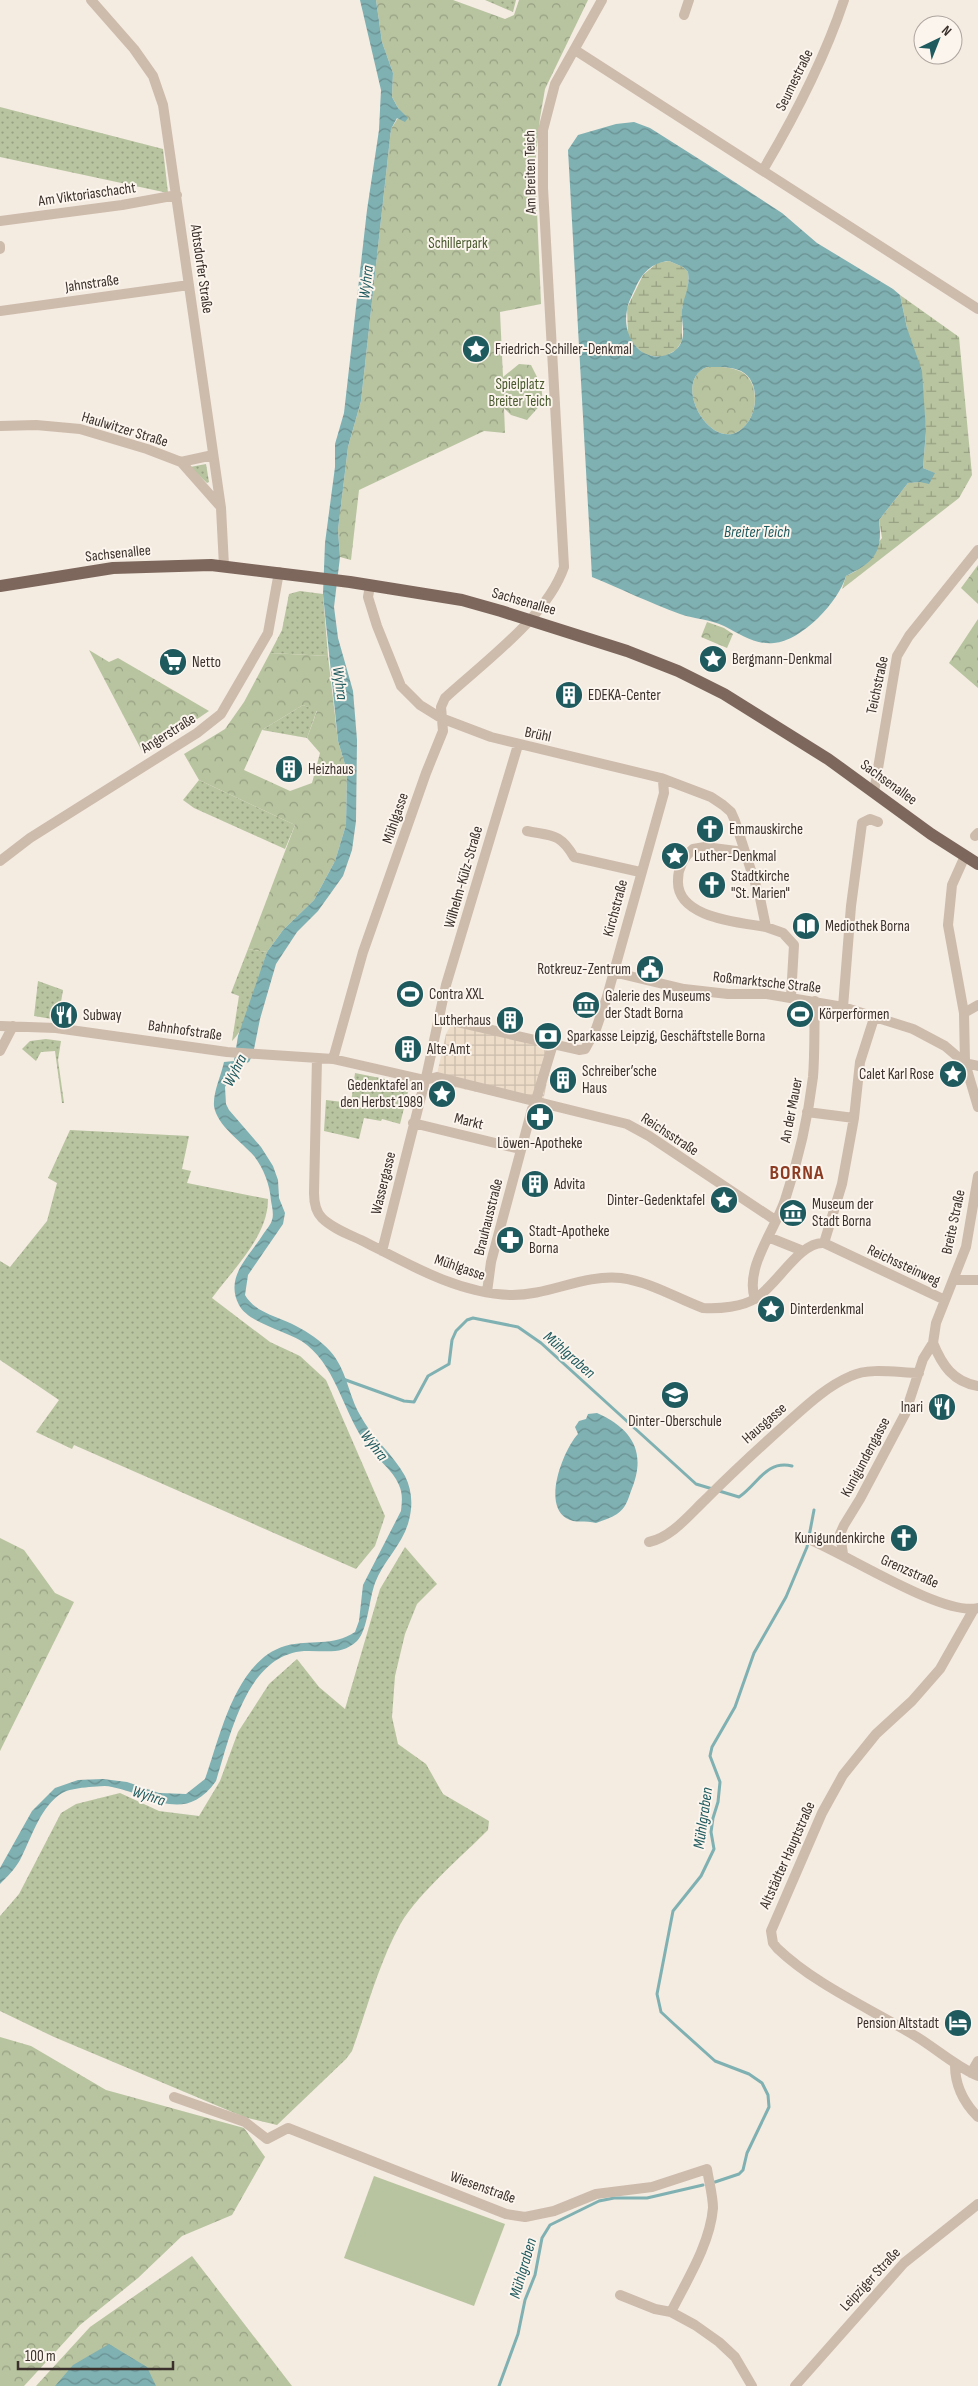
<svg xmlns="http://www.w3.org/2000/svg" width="978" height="2386" viewBox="0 0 978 2386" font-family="'Sofia Sans Condensed',sans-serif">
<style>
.grass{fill:url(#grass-dots)}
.forest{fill:url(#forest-crowns);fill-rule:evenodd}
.wetland{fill:url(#wetland-marsh)}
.pitch{fill:#b8c4a0}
.plaza{fill:url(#plaza-grid)}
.water{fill:url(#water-waves);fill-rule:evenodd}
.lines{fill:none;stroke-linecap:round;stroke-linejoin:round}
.stream{stroke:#7fb0b2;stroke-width:3}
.minor{stroke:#cdbbac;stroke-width:10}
.major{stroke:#7d675c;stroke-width:12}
.labels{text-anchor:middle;stroke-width:4;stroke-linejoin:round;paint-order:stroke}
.street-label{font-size:15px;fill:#3b302b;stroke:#fbf5ee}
.park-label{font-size:15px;fill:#4a5a2e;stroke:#fbf5ee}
.poi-label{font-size:15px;fill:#3b302b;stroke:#fbf5ee;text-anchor:start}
.water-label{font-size:16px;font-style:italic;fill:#1f5a5e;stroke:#fbf5ee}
.district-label{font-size:20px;font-weight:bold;letter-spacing:1px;fill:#8c3b22;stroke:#fbf5ee}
</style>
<defs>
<pattern id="grass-dots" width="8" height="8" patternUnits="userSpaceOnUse" patternTransform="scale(1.25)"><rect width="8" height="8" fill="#b8c4a0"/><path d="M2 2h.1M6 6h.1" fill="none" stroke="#97a083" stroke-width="1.8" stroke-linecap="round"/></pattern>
<pattern id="forest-crowns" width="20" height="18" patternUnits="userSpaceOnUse" patternTransform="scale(1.25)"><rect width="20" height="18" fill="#b8c4a0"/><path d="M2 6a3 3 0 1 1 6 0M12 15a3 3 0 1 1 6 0" fill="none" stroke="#97a083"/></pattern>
<pattern id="wetland-marsh" width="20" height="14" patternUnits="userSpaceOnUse" patternTransform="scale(1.25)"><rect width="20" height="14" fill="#b8c4a0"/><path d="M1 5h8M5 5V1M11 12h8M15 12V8" fill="none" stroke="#97a083"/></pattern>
<pattern id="plaza-grid" width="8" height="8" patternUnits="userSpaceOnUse" patternTransform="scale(1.25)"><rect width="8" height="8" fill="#ecdcc8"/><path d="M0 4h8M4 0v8" fill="none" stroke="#cbbdac"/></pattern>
<pattern id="water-waves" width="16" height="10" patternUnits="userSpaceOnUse" patternTransform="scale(1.25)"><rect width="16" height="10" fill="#7fb0b2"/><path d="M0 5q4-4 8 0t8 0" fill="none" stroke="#699091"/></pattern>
</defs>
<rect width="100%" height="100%" fill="#f4ebe1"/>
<path class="grass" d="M485 0H516L513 12Z
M0 107 163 149 168 193 0 157Z
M206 464 209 482 207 483 190 467Z
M300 591 323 594 328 656 270 653 282 630 289 594Z
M303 705 317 710 307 738 262 730Z
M199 780 295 825 285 849 194 808 183 800Z
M248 949 267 952C259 976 250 1024 232 1041L239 996 231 993Z
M38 981 63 990 58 1020 34 1016Z
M46 1039 61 1041 58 1060 64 1103H62L55 1051 41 1052 36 1061 22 1049 30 1041Z
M355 1073 410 1084 400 1124 382 1119 381 1121 364 1118 359 1139 324 1131 326 1100 351 1103Z
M70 1130 189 1136 182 1169 191 1171 187 1183 268 1199C268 1237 233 1269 212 1298L270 1342 300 1356 326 1380 385 1516 375 1546 356 1569 74 1445 72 1449 36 1432 59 1400 0 1360V1261L10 1267 47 1221 57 1183 48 1178Z
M405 1547 437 1584 417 1604 405 1634 395 1676 392 1717 398 1744 426 1764 443 1794 489 1821 488 1830C463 1855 418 1894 401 1923 379 1962 367 2009 352 2051L346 2059 277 2125 244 2117 54 2037 0 2011V1916L19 1894 61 1813 76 1804 120 1793 159 1811 199 1816 220 1781 238 1732 269 1684 297 1659 319 1687 345 1709 380 1589Z"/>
<path class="forest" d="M376 0H453L505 19 514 15 519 0H588L545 89 540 118 535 165 541 304 500 312 503 377 519 364 531 365 541 385 543 402 527 420 511 415 504 408 505 433 484 431 359 490 351 560 340 557 338 530 348 447 361 401 391 129 401 113 392 97 393 73 382 42Z
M707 367C716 367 728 366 737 370 758 376 759 407 748 422 718 465 667 383 707 367Z
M978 565V604L961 588Z
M978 619V688L949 663Z
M707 622 724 628 733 634 727 648 701 637Z
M89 650 109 662 118 658 209 711 144 755Z
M270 653 328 656 338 741 347 771 346 825 335 861 314 900 283 930 267 952 248 949 295 825 199 780 184 754 225 729 244 702ZM303 705 317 711 307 738 320 753 312 783 290 791 244 770 262 730Z
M0 1538 24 1550 55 1593 74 1602 0 1751Z
M0 2037 31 2046 106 2090 244 2128 265 2157 232 2215 182 2236 138 2278 80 2325 24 2386H0Z
M192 2256 292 2386H36L90 2327Z"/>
<path class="wetland" d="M669 261 683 267 688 272V291L682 308V341L676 350 663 357 645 355 633 344 628 335 627 308 643 275 657 263Z
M900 295 959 337 972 475 959 498 842 589 846 576 856 571 882 538 879 520 908 483 920 482 934 473 923 468 926 431 923 403Z"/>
<path class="pitch" d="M374 2176 505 2224 474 2306 344 2258Z"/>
<path class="plaza" d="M451 1025 554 1048 542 1106 435 1083 446 1034Z"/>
<path class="water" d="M360 0H376L382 42 393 73 392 97 398 108 408 118 405 122 397 118 391 129 361 401 348 447 338 530 340 557 334 607 338 638 353 691 357 740 356 821 352 850 343 876 318 911 297 932 276 964 260 1019 253 1054 249 1062 239 1066 232 1073 225 1087 226 1104 229 1110 261 1147 273 1166 278 1180 279 1198 285 1213 283 1224 248 1275 245 1295C255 1313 280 1317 296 1326 308 1332 321 1341 330 1351 347 1370 348 1394 360 1415 372 1438 393 1454 405 1476 412 1490 413 1505 409 1520 404 1543 383 1561 375 1583 369 1599 368 1630 357 1641 341 1656 324 1650 304 1651 246 1655 230 1737 216 1781 184 1826 150 1794 112 1787 105 1785 96 1787 89 1787 80 1788 67 1789 59 1795 39 1810 31 1839 20 1860 15 1869 7 1877 0 1884V1868L32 1811 55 1788 78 1780 103 1779 127 1782 159 1793 186 1794 205 1779C220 1737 235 1661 285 1646 310 1639 333 1647 355 1632L359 1621 363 1585 401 1511C402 1502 403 1494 399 1485 392 1469 379 1461 369 1448 344 1416 338 1370 307 1345 290 1331 250 1325 239 1305 224 1276 250 1256 264 1233 267 1229 271 1224 272 1220 274 1215 272 1206 271 1201 270 1185 264 1169 254 1156 242 1142 217 1126 214 1106 213 1092 221 1076 224 1062L234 1061 238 1036 267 952 283 930 314 900 335 861 346 825 347 771 338 741 323 594 325 543 335 467V444L344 413 367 210 379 130 381 90Z
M634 122 650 128 710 166 782 213 817 243 893 289 900 295 907 328 922 371 926 431 923 468 935 473 929 484 920 482 908 483 879 520C883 552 875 562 846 576 839 601 802 641 774 643 755 645 740 634 724 626 710 619 694 619 680 614 650 603 621 589 592 577L568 150 578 135 616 124ZM669 261 683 267 688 272C690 291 684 294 682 310 681 319 685 331 682 340 681 345 676 350 673 352 644 368 621 338 627 310 628 303 632 295 635 289 641 274 652 262 669 261ZM707 367C717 367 731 366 741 371 759 380 758 408 748 422 718 465 667 383 707 367Z
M597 1413C633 1429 647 1453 631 1491 628 1499 626 1508 617 1514 611 1518 603 1520 596 1523 586 1520 575 1524 566 1518 542 1503 564 1449 578 1434L575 1427 579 1421 586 1419 588 1414Z
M109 2344 147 2367 156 2386H55L73 2365Z"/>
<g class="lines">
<path class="stream" d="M343 1379 404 1401 414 1402 428 1376 449 1364 452 1340 456 1331 467 1320 473 1318 518 1327 541 1343 696 1484 739 1497C758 1484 766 1460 792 1466
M715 2182 739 2174 743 2170 747 2153 769 2107 768 2095 762 2083 749 2074 715 2061 675 2025 661 2012 657 1994 673 1911 701 1876 714 1849 711 1832 713 1818 718 1802 720 1782 710 1756 712 1747 735 1707 754 1653 786 1597 807 1547 814 1510
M499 2386 518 2334 525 2300 535 2275 542 2238 550 2225 599 2201 614 2198H647L703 2185"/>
<path class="minor" d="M91 0 134 49 153 76 163 105 221 508 224 566
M684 15 689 0
M575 50 978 309
M763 170C795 116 824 60 844 0
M0 221 122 205 177 195
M0 246V249
M0 311 189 285
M0 426 36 425 80 429 147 449 181 462 219 505
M181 462 213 455
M370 586 368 597 377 626 401 686 420 705 441 718 491 737 661 778 711 797 723 805 731 812 735 821 760 898 766 927 783 933 794 945 791 997
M874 792 897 656 909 636 978 550
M527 831C552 836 560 833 574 857L640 872
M975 836 978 833
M744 852 705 847 693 849C684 857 678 868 678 880 676 918 738 922 766 927
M965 856 952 885 948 925 964 1013 965 1063 978 1107
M0 861 30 838 197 733 221 714 268 633 279 572
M613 972 684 989 728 994H767L843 1007 913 1029 945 1046 965 1063 978 1066
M843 1007 851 906 862 823 870 819 878 822
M964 1013 978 1005
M439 1018 579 1050 585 1049 596 1029 606 1000 664 793 663 781
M0 1026 56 1028 227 1052 333 1059 425 1080 437 1077 627 1124 649 1136 775 1220
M0 1051 13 1026
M317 1058 314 1193C314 1202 315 1211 322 1218 333 1229 351 1235 365 1242 410 1265 458 1293 510 1295 548 1296 583 1274 621 1278 651 1282 676 1298 703 1308 719 1309 743 1307 756 1298 777 1285 800 1241 824 1243L945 1300
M333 1059 363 952 426 773 443 731 441 707 445 698C483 663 547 617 564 567L543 188V130L555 84 602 0
M536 1100 553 1044
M807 1112 854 1118
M413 1123 520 1149
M768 1237 803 1251
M824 1243 842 1184 854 1118 860 1062 875 1015
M382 1251 427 1073 446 985 518 745
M954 1280H978
M487 1292 491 1262 532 1109
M755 1299C744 1268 776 1228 785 1200 798 1161 808 1118 813 1077 815 1052 814 1027 815 1001
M933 1343C942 1365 953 1382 978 1386
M806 1538C843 1552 943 1617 978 1608
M649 1542C672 1537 689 1515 706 1499 732 1473 759 1448 787 1423 806 1406 827 1386 851 1376 870 1367 899 1373 919 1373
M843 1554 840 1534 844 1525 860 1499 905 1414 923 1359 933 1343 936 1323 966 1247 978 1176
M974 1609 940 1669 912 1701 876 1734 843 1775 822 1813 771 1931 773 1943 777 1948C817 1986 870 2008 917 2037 938 2050 955 2066 978 2076
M955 2065C955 2086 963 2102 978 2117
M971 2073 978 2061
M174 2097 245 2122 267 2139 288 2128 506 2214 525 2217 554 2211 596 2194 652 2187 707 2169C709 2182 713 2196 713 2208 710 2244 687 2280 671 2312
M620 2295 655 2309 671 2312 695 2325 719 2342 735 2357 752 2386
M795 2386 904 2263 978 2204"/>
<path class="major" d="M0 586 113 568 211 565 350 582 462 600 501 611 627 651 678 671 724 694 828 759 931 834 978 864"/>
</g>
<defs>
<symbol id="sight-disc" viewBox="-11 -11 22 22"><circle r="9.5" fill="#1f5a5e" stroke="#fbf5ee"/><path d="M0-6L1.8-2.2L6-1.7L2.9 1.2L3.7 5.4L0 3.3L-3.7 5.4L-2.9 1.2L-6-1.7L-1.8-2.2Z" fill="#fff"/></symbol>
<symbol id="supermarket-disc" viewBox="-11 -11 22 22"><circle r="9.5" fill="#1f5a5e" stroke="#fbf5ee"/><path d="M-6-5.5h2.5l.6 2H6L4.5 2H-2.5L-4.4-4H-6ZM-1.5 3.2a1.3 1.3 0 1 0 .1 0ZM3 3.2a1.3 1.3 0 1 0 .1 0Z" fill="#fff"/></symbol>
<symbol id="building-disc" viewBox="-11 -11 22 22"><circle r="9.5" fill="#1f5a5e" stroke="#fbf5ee"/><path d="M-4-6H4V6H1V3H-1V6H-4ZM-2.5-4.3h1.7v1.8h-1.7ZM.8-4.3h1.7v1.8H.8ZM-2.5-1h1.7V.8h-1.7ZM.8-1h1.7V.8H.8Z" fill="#fff"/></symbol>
<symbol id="church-disc" viewBox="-11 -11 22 22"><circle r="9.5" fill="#1f5a5e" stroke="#fbf5ee"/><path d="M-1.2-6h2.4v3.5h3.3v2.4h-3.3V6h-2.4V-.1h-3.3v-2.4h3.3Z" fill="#fff"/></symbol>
<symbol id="library-disc" viewBox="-11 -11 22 22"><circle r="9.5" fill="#1f5a5e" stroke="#fbf5ee"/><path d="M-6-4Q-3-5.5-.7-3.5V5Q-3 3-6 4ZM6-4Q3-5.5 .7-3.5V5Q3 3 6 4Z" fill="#fff"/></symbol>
<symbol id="civic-disc" viewBox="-11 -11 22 22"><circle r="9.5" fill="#1f5a5e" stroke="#fbf5ee"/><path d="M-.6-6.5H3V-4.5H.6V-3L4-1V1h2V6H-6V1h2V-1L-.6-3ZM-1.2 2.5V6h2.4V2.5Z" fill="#fff"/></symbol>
<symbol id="stadium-disc" viewBox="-11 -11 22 22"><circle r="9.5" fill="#1f5a5e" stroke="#fbf5ee"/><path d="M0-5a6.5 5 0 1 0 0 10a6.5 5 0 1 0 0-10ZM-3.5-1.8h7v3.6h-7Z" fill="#fff"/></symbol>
<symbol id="museum-disc" viewBox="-11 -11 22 22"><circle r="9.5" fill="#1f5a5e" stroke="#fbf5ee"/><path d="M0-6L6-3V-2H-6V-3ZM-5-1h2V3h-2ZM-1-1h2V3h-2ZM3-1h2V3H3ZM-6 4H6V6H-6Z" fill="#fff"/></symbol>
<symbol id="restaurant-disc" viewBox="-11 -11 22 22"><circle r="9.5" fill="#1f5a5e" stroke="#fbf5ee"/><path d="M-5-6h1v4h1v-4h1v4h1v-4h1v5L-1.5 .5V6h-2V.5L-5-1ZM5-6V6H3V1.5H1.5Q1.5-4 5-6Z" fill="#fff"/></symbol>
<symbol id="bank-disc" viewBox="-11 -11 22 22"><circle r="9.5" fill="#1f5a5e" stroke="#fbf5ee"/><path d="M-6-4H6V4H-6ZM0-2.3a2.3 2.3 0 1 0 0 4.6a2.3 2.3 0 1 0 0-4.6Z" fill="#fff"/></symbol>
<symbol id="pharmacy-disc" viewBox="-11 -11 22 22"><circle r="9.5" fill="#1f5a5e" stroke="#fbf5ee"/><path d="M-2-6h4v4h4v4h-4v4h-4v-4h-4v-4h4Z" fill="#fff"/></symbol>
<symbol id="school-disc" viewBox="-11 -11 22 22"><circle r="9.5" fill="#1f5a5e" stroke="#fbf5ee"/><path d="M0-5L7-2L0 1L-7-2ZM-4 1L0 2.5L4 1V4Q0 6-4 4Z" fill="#fff"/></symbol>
<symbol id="hotel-disc" viewBox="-11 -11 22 22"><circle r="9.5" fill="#1f5a5e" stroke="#fbf5ee"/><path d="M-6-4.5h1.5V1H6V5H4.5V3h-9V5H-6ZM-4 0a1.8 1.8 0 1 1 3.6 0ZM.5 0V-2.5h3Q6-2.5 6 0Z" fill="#fff"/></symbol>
</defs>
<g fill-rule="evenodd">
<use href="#sight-disc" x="460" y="333" width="32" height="32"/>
<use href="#sight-disc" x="697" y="643" width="32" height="32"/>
<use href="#supermarket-disc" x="157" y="646" width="32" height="32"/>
<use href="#building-disc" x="553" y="679" width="32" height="32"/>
<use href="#building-disc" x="273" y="753" width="32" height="32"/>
<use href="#church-disc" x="694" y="813" width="32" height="32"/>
<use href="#sight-disc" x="659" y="840" width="32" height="32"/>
<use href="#church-disc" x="696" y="869" width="32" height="32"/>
<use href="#library-disc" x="790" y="910" width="32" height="32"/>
<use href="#civic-disc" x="634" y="953" width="32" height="32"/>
<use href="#stadium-disc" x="394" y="978" width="32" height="32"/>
<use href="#museum-disc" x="570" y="989" width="32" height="32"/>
<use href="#stadium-disc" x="784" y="998" width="32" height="32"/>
<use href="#restaurant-disc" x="48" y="999" width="32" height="32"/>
<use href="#building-disc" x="494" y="1004" width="32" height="32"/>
<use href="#bank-disc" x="532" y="1020" width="32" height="32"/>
<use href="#building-disc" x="392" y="1033" width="32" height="32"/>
<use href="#sight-disc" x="937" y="1058" width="32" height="32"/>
<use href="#building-disc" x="547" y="1064" width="32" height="32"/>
<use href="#sight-disc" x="426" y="1078" width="32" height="32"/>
<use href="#pharmacy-disc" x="524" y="1101" width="32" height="32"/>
<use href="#building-disc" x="519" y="1168" width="32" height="32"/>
<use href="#sight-disc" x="708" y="1184" width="32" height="32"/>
<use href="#museum-disc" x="777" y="1197" width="32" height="32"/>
<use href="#pharmacy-disc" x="494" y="1224" width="32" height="32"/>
<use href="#sight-disc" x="755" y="1293" width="32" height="32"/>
<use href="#school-disc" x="659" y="1379" width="32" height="32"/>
<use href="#restaurant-disc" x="926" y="1391" width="32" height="32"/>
<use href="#church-disc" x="888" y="1522" width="32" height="32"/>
<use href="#hotel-disc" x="942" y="2007" width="32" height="32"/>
</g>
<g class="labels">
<g class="street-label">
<text transform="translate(794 80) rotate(-64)" y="5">Seumestraße</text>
<text transform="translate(530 172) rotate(-91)" y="5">Am Breiten Teich</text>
<text transform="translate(87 194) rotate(-8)" y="5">Am Viktoriaschacht</text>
<text transform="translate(202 269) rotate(82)" y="5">Abtsdorfer Straße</text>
<text transform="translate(92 283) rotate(-8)" y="5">Jahnstraße</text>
<text transform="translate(125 429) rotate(17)" y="5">Haulwitzer Straße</text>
<text transform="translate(118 553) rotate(-6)" y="5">Sachsenallee</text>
<text transform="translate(524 601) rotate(16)" y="5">Sachsenallee</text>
<text transform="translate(877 685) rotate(-78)" y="5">Teichstraße</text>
<text transform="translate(168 733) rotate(-32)" y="5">Angerstraße</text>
<text transform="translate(538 734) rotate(12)" y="5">Brühl</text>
<text transform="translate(889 782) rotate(36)" y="5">Sachsenallee</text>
<text transform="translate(395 818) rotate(-71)" y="5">Mühlgasse</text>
<text transform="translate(463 877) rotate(-74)" y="5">Wilhelm-Külz-Straße</text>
<text transform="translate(615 908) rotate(-75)" y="5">Kirchstraße</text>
<text transform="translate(767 982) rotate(6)" y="5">Roßmarktsche Straße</text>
<text transform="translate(185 1030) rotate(8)" y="5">Bahnhofstraße</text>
<text transform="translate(791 1110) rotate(-79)" y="5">An der Mauer</text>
<text transform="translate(469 1121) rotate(14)" y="5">Markt</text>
<text transform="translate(670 1134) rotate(33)" y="5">Reichsstraße</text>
<text transform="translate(383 1183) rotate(-76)" y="5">Wassergasse</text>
<text transform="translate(488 1217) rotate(-76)" y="5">Brauhausstraße</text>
<text transform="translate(953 1222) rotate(-78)" y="5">Breite Straße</text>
<text transform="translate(904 1265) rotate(25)" y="5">Reichssteinweg</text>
<text transform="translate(460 1267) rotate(19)" y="5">Mühlgasse</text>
<text transform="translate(764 1423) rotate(-41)" y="5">Hausgasse</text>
<text transform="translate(865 1457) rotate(-62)" y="5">Kunigundengasse</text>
<text transform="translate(910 1571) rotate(24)" y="5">Grenzstraße</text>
<text transform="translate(787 1855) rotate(-66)" y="5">Altstädter Hauptstraße</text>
<text transform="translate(483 2187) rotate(20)" y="5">Wiesenstraße</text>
<text transform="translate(870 2279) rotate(-47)" y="5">Leipziger Straße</text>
</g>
<g class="park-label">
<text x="458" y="248">Schillerpark</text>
<text x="520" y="389">Spielplatz<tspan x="520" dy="17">Breiter Teich</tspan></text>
</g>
<g class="poi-label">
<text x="495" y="354">Friedrich-Schiller-Denkmal</text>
<text x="732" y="664">Bergmann-Denkmal</text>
<text x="192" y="667">Netto</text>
<text x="588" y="700">EDEKA-Center</text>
<text x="308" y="774">Heizhaus</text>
<text x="729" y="834">Emmauskirche</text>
<text x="694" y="861">Luther-Denkmal</text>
<text x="731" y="881">Stadtkirche<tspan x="731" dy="17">"St. Marien"</tspan></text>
<text x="825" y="931">Mediothek Borna</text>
<text x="631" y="974" text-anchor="end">Rotkreuz-Zentrum</text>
<text x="429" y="999">Contra XXL</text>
<text x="605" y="1001">Galerie des Museums<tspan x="605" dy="17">der Stadt Borna</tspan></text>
<text x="819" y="1019">Körperformen</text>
<text x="83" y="1020">Subway</text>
<text x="491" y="1025" text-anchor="end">Lutherhaus</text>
<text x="567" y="1041">Sparkasse Leipzig, Geschäftstelle Borna</text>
<text x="427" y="1054">Alte Amt</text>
<text x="582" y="1076">Schreiber’sche<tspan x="582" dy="17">Haus</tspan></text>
<text x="934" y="1079" text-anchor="end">Calet Karl Rose</text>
<text x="423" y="1090" text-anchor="end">Gedenktafel an<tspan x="423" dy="17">den Herbst 1989</tspan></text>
<text x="540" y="1148" text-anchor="middle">Löwen-Apotheke</text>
<text x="554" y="1189">Advita</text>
<text x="705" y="1205" text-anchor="end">Dinter-Gedenktafel</text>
<text x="812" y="1209">Museum der<tspan x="812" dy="17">Stadt Borna</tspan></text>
<text x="529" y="1236">Stadt-Apotheke<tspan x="529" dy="17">Borna</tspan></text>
<text x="790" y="1314">Dinterdenkmal</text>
<text x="923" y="1412" text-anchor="end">Inari</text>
<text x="675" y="1426" text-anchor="middle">Dinter-Oberschule</text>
<text x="885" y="1543" text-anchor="end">Kunigundenkirche</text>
<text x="939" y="2028" text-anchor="end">Pension Altstadt</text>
</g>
<g class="water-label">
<text transform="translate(365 282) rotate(-83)" y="6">Wyhra</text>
<text x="757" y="537">Breiter Teich</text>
<text transform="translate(341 683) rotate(82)" y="6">Wyhra</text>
<text transform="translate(234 1070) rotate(-63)" y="6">Wyhra</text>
<text transform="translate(570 1354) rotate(41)" y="6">Mühlgraben</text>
<text transform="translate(375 1445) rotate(52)" y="6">Wyhra</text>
<text transform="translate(149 1795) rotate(18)" y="6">Wyhra</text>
<text transform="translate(702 1818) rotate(-82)" y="6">Mühlgraben</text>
<text transform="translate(522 2268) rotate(-74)" y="6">Mühlgraben</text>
</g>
<g class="district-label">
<text x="797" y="1179">BORNA</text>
</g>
</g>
<g transform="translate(938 40) rotate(43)"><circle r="24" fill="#fbf5ee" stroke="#aea6a0"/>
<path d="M0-4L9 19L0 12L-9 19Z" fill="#1f5a5e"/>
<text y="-8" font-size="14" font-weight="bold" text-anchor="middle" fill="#3b302b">N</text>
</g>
<path d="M18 2361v8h155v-8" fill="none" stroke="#3b302b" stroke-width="2.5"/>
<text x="25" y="2361" font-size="15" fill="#3b302b" stroke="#fbf5ee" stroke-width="4" paint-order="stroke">100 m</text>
</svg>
